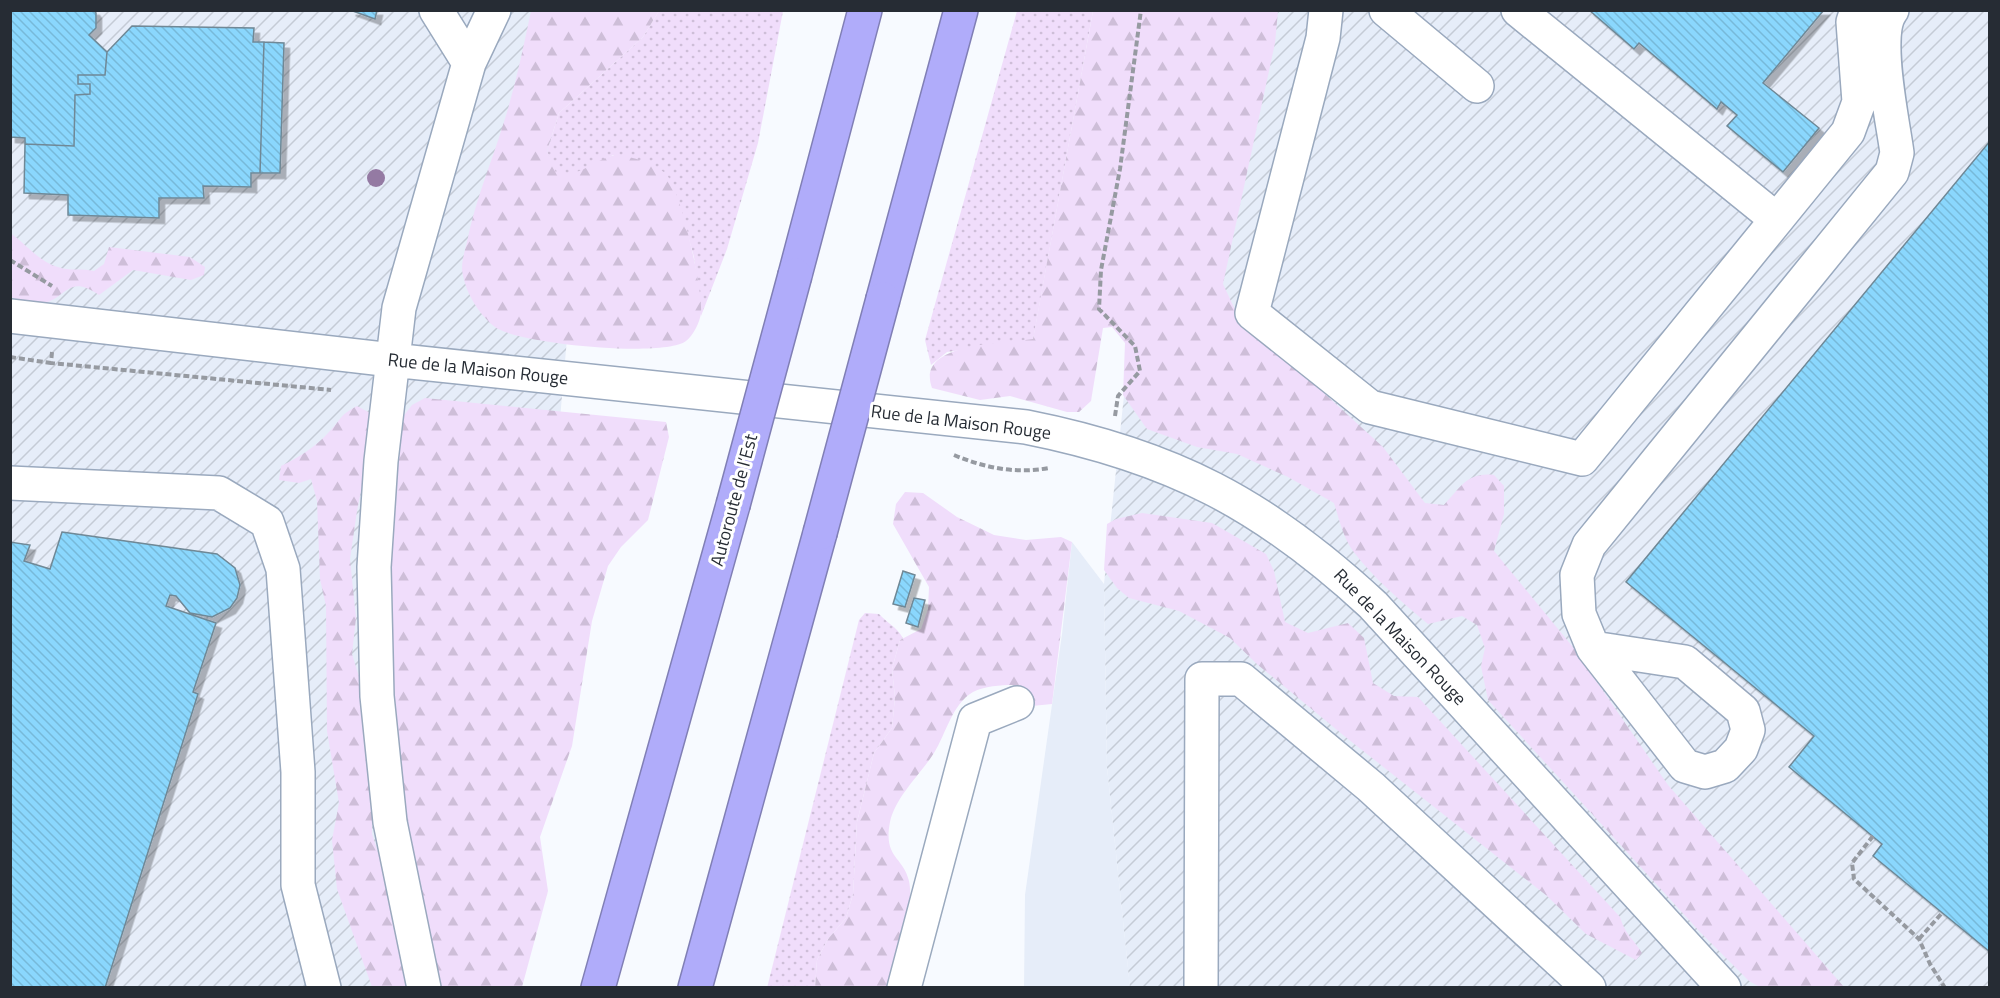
<svg xmlns="http://www.w3.org/2000/svg" width="2000" height="998" viewBox="0 0 2000 998" font-family="'Titillium Web',sans-serif">
<style>
.built{fill:#e6edf9}
.industrial{fill:url(#industrial-furrows)}
.grass{fill:url(#grass-dots)}
.forest{fill:url(#forest-firs)}
.building{fill:url(#building-back-hatch);stroke:#6f8896;stroke-width:1.5;filter:url(#shadow)}
.lines{fill:none;stroke-linecap:round;stroke-linejoin:round}
.minor-casing{stroke:#9aa9be;stroke-width:36}
.highway-casing{stroke:#807fb5;stroke-width:36}
.path{stroke:#969aa1;stroke-width:4;stroke-dasharray:6 3;stroke-linecap:butt}
.minor{stroke:#fff;stroke-width:33}
.highway{stroke:#b0acfa;stroke-width:33}
.highway-bridge-casing{stroke:#807fb5;stroke-width:36;stroke-linecap:butt}
.highway-bridge{stroke:#b0acfa;stroke-width:33}
.tree{fill:#947aa3}
.labels{text-anchor:middle;stroke-width:6;stroke-linejoin:round;paint-order:stroke}
.street-label{font-size:18px;fill:#262c34;stroke:#fff}
</style>
<defs>
<pattern id="industrial-furrows" width="10" height="10" patternUnits="userSpaceOnUse" patternTransform="scale(1.5)"><rect width="10" height="10" fill="#e6edf9"/><path d="M-1 1l2-2M0 10L10 0M9 11l2-2" fill="none" stroke="#c5cbd6"/></pattern>
<pattern id="grass-dots" width="8" height="8" patternUnits="userSpaceOnUse" patternTransform="scale(1.5)"><rect width="8" height="8" fill="#f0ddfb"/><path d="M2 2h.1M6 6h.1" fill="none" stroke="#cebed8" stroke-width="1.8" stroke-linecap="round"/></pattern>
<pattern id="forest-firs" width="22" height="20" patternUnits="userSpaceOnUse" patternTransform="scale(1.5)"><rect width="22" height="20" fill="#f0ddfb"/><path d="M5 1l3.5 6h-7zM16 11l3.5 6h-7z" fill="#cebed8"/></pattern>
<pattern id="building-back-hatch" width="6" height="6" patternUnits="userSpaceOnUse" patternTransform="scale(1.5)"><rect width="6" height="6" fill="#8ad7fd"/><path d="M-1 5l2 2M0 0l6 6M5-1l2 2" fill="none" stroke="#77b9d9"/></pattern>
<filter id="shadow"><feDropShadow dx="5.5" dy="5.5" stdDeviation="0" flood-color="#0004"/></filter>
</defs>
<rect width="100%" height="100%" fill="#f7faff"/>
<path class="built" d="M1072 542 1104 584 1107 767 1130 987 1024 988 1025 895 1062 634Z"/>
<path class="industrial" d="M10 11H534L572 281 554 488 460 987H11Z
M1195 11H1989V987L1130 988 1107 767 1104 584 1132 320Z"/>
<path class="grass" d="M659 11H783L758 143 727 249 701 316 694 257 680 208 613 155 576 175H556L547 151 559 113 643 37Z
M1017 11H1093L1033 340 947 352 931 365 925 340Z
M865 613 879 614C887 623 896 626 903 638L900 640 892 669 895 697 892 728 874 753 857 822 853 894 846 918 828 939 817 960 815 987 767 988 859 620Z"/>
<path class="forest" d="M531 11H659L643 37 559 113 547 151 557 175C584 174 588 164 611 156 619 154 638 159 646 162 652 164 662 170 666 174 681 190 703 290 701 313 700 322 693 336 686 341 664 358 517 344 495 327 478 314 464 290 462 269 462 260 465 250 467 242 475 201 491 164 503 125 515 88 523 49 531 11Z
M1093 11H1278L1275 43 1223 284 1237 314 1383 447 1425 503 1444 505C1461 487 1467 472 1494 475L1504 486V514L1494 551 1572 646 1668 785 1844 987H1760L1749 981 1700 932 1488 700 1481 666 1485 648 1477 625 1462 616 1428 624C1403 603 1373 578 1353 551 1343 537 1339 519 1334 503L1288 477 1237 454 1197 447 1147 429 1123 395 1125 343 1112 327 1103 328 1091 401 1079 412H1067L1010 396 980 400 932 388C915 342 1003 344 1033 339Z
M10 233C28 245 38 262 61 268 70 271 83 268 94 271L104 264 109 247 190 257 205 267 204 275 191 280 133 270 99 295C66 272 67 301 39 304 30 305 19 301 11 297Z
M425 398 666 422 669 437 648 520 621 547 608 566 592 621 572 746 540 837 548 891 522 987H438L408 862 392 739 387 522 402 418 412 405Z
M357 406 372 414 370 446 357 511 350 559 356 618 352 654 361 683 372 784V834L388 883 409 987H372L337 889 332 840 339 803 327 731 326 606 320 579 317 501 311 479 299 483 279 480 281 466C300 457 315 447 329 432 342 419 338 416 357 406Z
M905 492 923 493 957 517 994 535 1026 540 1061 537 1072 542 1052 704 1032 706 1013 685C1001 685 984 686 973 692 952 704 946 734 934 753 920 775 896 796 890 822 883 858 903 856 909 881 915 908 896 961 888 987L815 988 817 960 828 939 846 918 853 894 857 822 874 753 892 728 895 697 892 669 900 640 921 629 928 609 929 587 893 524 896 504Z
M1142 513 1212 523 1266 554 1274 571 1285 622 1308 633 1348 623 1364 638 1373 683 1394 696 1418 697 1620 917C1626 936 1633 938 1642 953L1636 960 1586 934 1547 896 1348 739 1258 665 1230 638 1179 611 1129 598 1117 588 1104 570 1107 524 1116 519Z"/>
<path class="building" d="M10 10H94L96 13V28L89 35 107 52 105 75H78V84H90V94L75 95 74 146 25 144V138L10 137Z
M350 10H377L375 19Z
M1589 10H1824L1763 83 1819 128 1783 172 1727 126 1737 115 1721 102 1717 109 1639 43 1634 49Z
M132 26 254 28 253 42H264L260 173H251V187L203 186 204 198H159V218L68 215V195L24 193 25 144 74 146 75 95 90 94V84H78V75H105L107 52Z
M264 42 284 43 280 173H260Z
M1990 141V952L1873 856 1882 844 1789 767 1814 736 1626 582Z
M62 532 217 554 235 568 240 585 237 598 230 608 212 617 190 613 176 596 170 595 166 606 216 623 193 692 198 694 105 988H10V542L30 545 24 561 50 569Z
M903 571 915 575 905 607 893 604Z
M914 598 925 600 918 627 906 623Z"/>
<g class="lines">
<defs>
<path id="minor" d="M436 10 469 63
M1326 10 1323 38 1252 313 1370 407 1582 459 1848 132 1859 102 1853 22 1857 10
M1386 10 1477 86
M1518 10 1776 219
M10 316 392 360 1026 427C1172 456 1264 504 1373 605L1724 988
M10 483 219 493 267 522 283 569 298 772V885L324 988
M1593 648 1685 662 1743 711 1748 730 1741 749 1725 766 1705 772 1685 766 1593 648 1579 614 1577 575 1589 545 1892 172 1897 153C1893 121 1873 34 1892 10
M424 988 390 822 377 696 374 567 381 461 399 308 469 63 494 10
M904 988 975 720 1017 703
M1201 988 1202 679H1241L1371 787 1589 988"/>
<path id="highway" d="M795 275 865 10
M883 299 961 10
M598 988 733 505
M695 988 820 533"/>
</defs>
<use href="#minor" class="minor-casing"/>
<use href="#highway" class="highway-casing"/>
<path class="path" d="M10 260 52 286
M52 352 51 363 331 390
M10 357 51 363
M1115 416 1118 396 1140 371 1135 346 1099 309 1101 270 1120 169 1141 10
M954 455C985 468 1016 474 1049 468
M1873 836 1852 863 1854 879 1919 939 1930 964 1945 988
M1919 939 1942 913"/>
<use href="#minor" class="minor"/>
<use href="#highway" class="highway"/>
<defs>
<path id="highway-bridge" d="M733 505 795 275
M820 533 883 299"/>
</defs>
<use href="#highway-bridge" class="highway-bridge-casing"/>
<use href="#highway-bridge" class="highway-bridge"/>
</g>
<circle class="tree" cx="376" cy="178" r="9"/>
<g class="labels">
<g class="street-label">
<text transform="translate(478 369) rotate(6)" y="6">Rue de la Maison Rouge</text>
<text transform="translate(961 422) rotate(7)" y="6">Rue de la Maison Rouge</text>
<text transform="translate(734 500) rotate(-75)" y="6">Autoroute de l’Est</text>
<text transform="translate(1400 637) rotate(46)" y="6">Rue de la Maison Rouge</text>
</g>
</g>
<rect width="2000" height="998" fill="none" stroke="#262c34" stroke-width="24"/>
</svg>
